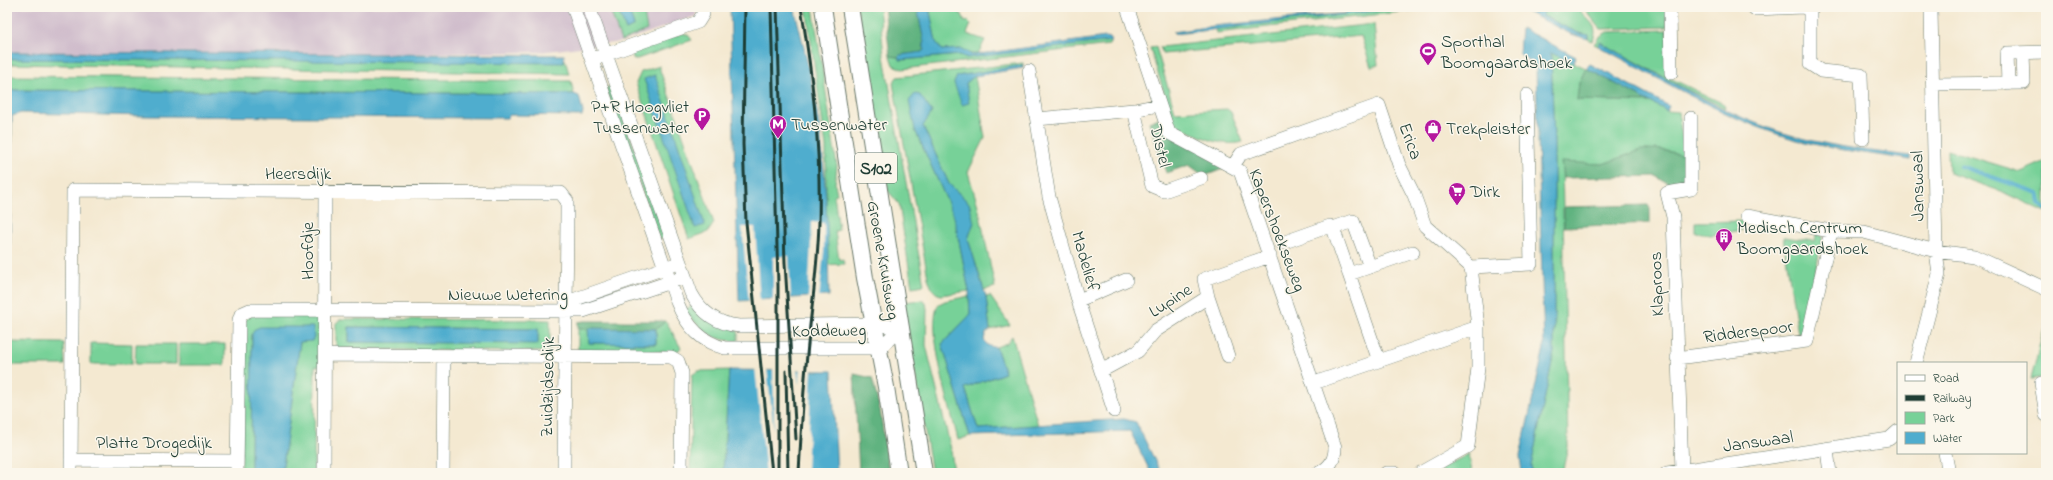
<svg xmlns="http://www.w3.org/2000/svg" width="2053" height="480" viewBox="0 0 2053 480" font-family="'Indie Flower',sans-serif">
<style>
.industrial{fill:#d0bdcc}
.green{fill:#77d198;stroke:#4b8766;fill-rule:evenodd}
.forest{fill:#61b380;stroke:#40785a}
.water{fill:#4fadce;stroke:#377581}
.pier{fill:#f4e9d1}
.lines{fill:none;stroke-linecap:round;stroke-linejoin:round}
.stream{stroke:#4fadce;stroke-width:4}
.minor-casing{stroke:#6a796b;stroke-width:14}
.major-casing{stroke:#6a796b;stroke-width:18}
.minor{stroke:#fff;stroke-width:13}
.major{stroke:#fff;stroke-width:16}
.rail{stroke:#1f3d34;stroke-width:3}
.labels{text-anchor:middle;stroke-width:3;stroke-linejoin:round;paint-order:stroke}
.shield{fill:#fbf7ec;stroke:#61756b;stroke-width:1}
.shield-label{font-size:17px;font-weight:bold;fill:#1f3d34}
.poi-label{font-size:18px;fill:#1f3d34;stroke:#fbf7ec;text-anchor:start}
.street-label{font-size:18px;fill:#1f3d34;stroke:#fbf7ec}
</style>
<rect width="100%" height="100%" fill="#fbf7ec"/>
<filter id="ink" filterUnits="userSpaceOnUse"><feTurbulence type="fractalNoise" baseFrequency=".025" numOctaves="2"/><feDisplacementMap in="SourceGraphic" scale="8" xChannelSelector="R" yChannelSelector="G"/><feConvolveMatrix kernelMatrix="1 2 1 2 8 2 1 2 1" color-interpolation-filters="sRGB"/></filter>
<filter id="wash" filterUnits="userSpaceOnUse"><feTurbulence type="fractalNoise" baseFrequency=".012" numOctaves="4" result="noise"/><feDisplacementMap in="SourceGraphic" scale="16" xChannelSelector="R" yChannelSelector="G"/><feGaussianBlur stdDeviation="0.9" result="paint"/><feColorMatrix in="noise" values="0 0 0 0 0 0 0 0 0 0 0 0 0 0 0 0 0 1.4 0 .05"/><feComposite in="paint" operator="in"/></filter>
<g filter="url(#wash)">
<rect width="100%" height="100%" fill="#f4e9d1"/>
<path class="industrial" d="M7 7H695L696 16 621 42 540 52 7 58Z"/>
<path class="green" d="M609 7H617L626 30 634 26 628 7H643L647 30 621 41Z
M806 7H813L837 166 835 184 837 194 834 195 839 230 835 231 839 260 843 259 844 264 822 265 826 230V147Z
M857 7H879L884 56 924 285 912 287 899 204 888 191Z
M929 7H960L958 9 960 14H962L965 22 968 21 971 24 967 34 985 40 978 54H970L959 49 942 50 936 42Z
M1411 7H1444L1216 33 1215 29Z
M1550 7H1582L1581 12C1590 22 1600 27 1592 41L1588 39 1589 35 1578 33 1543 16V12Z
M1586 7H1667V27L1601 29 1585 10Z
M1374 24 1378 65 1371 67 1361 36 1163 54 1160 47Z
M1667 30 1670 78 1724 104 1725 108 1686 89 1600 42 1598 46 1594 44 1599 37 1607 32Z
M683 33 688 35 692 40 634 60 630 51Z
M1111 41 1109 45 902 69 893 65 890 56 898 57 902 60 960 55 965 57Z
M1156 47 1175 112 1227 109 1231 112 1243 142C1218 148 1196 134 1174 124L1150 48Z
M7 53 565 59 569 74 7 64Z
M1551 53 1586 68 1579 83 1577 100 1650 102 1667 111 1678 112 1685 155 1656 149 1625 156 1603 164 1562 163 1568 447 1562 473H1532L1531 466 1554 352V142Z
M1023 63V65L957 76 968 103 966 83 975 76 985 138 968 172 978 206 995 287 984 290 968 239 974 222 969 203 949 184 923 126 915 130 954 216 969 291 941 295C932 293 931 286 928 278L893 83 897 77Z
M660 66V70L714 223 708 232 689 239 636 83 641 72Z
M7 76 571 81 574 94 7 90Z
M612 86 666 237 659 239 606 88Z
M1948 150 2021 172 2046 161V212L2000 191 1949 173Z
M1742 221V230L1710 235 1695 233V222Z
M1816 234 1823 236 1802 333 1798 334 1783 237 1815 241Z
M969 296 970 315 942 344 970 436 958 440C952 414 924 324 939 304L945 301Z
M990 296 1010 325 990 330 986 297Z
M922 300 926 303 927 309 926 345 951 449 954 473H932L903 302Z
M692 306 738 331V341C711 341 701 329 684 310Z
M314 314 321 318V366H315L314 473H282L300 342 252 334 251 473H241L245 320 252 315Z
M341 319 550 320V352L336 349V323ZM349 327 538 329V343L349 342Z
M666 321 681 348 676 352 578 351V329L588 328 589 343 656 344V329Z
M2046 321V377L2031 379Z
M1012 336 1038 425 978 429 965 388 1005 373 996 347 1007 343Z
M9 342 64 343 65 365H9Z
M91 343 132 344V364H91Z
M136 344H176V364H135Z
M179 344H225V365H179Z
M729 370 723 473H690L692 375 698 371Z
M1469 454 1472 473H1443L1441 468Z"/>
<path class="forest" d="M884 7H917L924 42 923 52 900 55 898 57 890 56Z
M1586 68 1650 102 1577 100 1579 83Z
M1159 118 1229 167 1204 176 1189 165 1166 173 1149 122Z
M1656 149 1685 155 1686 178 1670 186 1666 181 1659 179 1657 176 1563 178 1561 162 1603 164 1641 150Z
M1648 205 1650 209V223L1564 227V207Z
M584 321H666L656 329H578V322Z
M854 374 872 378 880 410 889 472 859 473Z"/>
<path class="water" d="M617 7H628L634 26 626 30Z
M730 7H794C805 51 816 96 821 141 827 192 828 244 829 296L739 301Z
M917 7H929L936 42 942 50 962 49 972 55 1106 37 1110 38 1111 41 967 58 960 55 900 60 898 57 900 55 922 52 924 50V42Z
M1347 7H1351L1355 11 1391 7H1411L1175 34 1173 32 1213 26 1346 13Z
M1517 7 1528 9 1550 7 1543 12V16L1578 33 1589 35 1588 39 1571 34Z
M1521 28 1576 57 1573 63 1551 53 1554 142V352L1531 466 1532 473H1522L1520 456 1544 348 1536 67 1519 53Z
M1600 42C1656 73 1719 112 1780 132 1822 145 1867 151 1911 156V160C1867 153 1823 149 1780 135 1717 114 1657 77 1598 46Z
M7 52 564 55V63L7 59Z
M1590 64 1669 106 1667 111 1586 68Z
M1023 65V68L975 76 966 83 969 103 962 105 954 83 957 76Z
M655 75 705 225 695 228 644 79Z
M7 90 574 94 579 96 583 112 582 116 510 115 507 118 147 116 21 113 12 116 7 473Z
M915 94 920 95 932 112 923 126 949 184 969 203 974 222 968 239 986 297 990 330 986 333 984 339C986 345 989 347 996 347L1005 373 965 388 978 429 1124 419 1136 422 1161 473H1151L1130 431 970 436 942 344 970 315 969 291 954 216 915 130 909 101Z
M260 327H313L314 337 312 341 300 342 282 473H251L252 334 255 329Z
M349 327 538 329V344L349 342Z
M588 328 656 329V344L589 343Z
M729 370 832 371 837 473H723Z"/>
<path class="pier" d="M812 222 824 223V252L819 299H808Z
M742 227H755L760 302 749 303Z
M789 256 791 300 773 301V257Z
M755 368H767L774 430 773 368 797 369 799 384 800 369H812L807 473H766Z"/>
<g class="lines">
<path class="stream" d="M1960 166 2038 193 2040 203 2046 209"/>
</g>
</g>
<g filter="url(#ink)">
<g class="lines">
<defs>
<path id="minor" d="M573 7 677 302C686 325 700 342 725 348H879L902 328
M589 7 691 293C701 312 717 324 739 326L874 324 902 328
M1127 7 1169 133 1240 171 1335 447C1335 460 1330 467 1319 473
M1670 7 1671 73
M1753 7 1755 9 1803 7 1810 10
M1813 7 1810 10V64L1821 71 1861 75 1863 139
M599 57 698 22 703 14V7
M1029 71 1049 197 1080 307 1114 411
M1933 84 2024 83 2023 53
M2008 84 2007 53 2046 52
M1134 110 1152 186 1164 191 1201 178
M1037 119 1134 110 1159 105
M1233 166 1241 154 1379 105 1399 165 1414 195 1425 226 1471 267 1478 327V368L1468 446 1420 473
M1747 216 1831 231 1864 232 1936 251 1974 256 2046 289
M1282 243 1330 226 1333 228
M1471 267 1531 264 1527 95
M1349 274 1333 228 1353 221 1370 267
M1208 297 1228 356
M1079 300 1126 280
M567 302 673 265
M325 355 671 357 678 361 682 373 681 473
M1677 358 1807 341 1831 231
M1379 361 1349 274 1413 252
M1916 363 1939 274 1936 251 1931 10 1934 7
M1101 371 1138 351 1155 331 1208 297 1204 279 1270 256
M2046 382 2041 383 2046 415
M1314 383 1478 327
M1827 450 1830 473
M1945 453 1949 473
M71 460 237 461
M1682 470 1673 217 1667 193 1691 189V118
M71 473 73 190 561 193 567 201C567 291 564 382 564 473
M237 473 239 320 241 314 250 310 583 311 685 277
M324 473 325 191
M443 473 444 356
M1386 473H1395
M1667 473 1889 439 1898 431"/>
<path id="major" d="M823 7 865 278 886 387 899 473
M850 7 924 473"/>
</defs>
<use href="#minor" class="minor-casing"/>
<use href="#major" class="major-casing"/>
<use href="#minor" class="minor"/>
<use href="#major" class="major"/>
<path class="rail" d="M745 7 743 144 746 222 772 473
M771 7 778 286V473
M777 7 785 263 796 439
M786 371 788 473
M799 473C801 434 803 394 807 355 811 310 818 267 819 222 821 150 813 78 801 7"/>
</g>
</g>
<defs>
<symbol id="stadium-pin" viewBox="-11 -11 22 30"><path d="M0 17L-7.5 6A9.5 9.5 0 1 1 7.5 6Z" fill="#b5179e" stroke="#fbf7ec"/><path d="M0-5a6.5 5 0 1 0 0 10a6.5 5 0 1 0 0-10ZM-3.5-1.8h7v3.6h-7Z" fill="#fff"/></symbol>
<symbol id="parking-pin" viewBox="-11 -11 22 30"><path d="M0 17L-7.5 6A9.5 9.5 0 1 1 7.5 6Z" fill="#b5179e" stroke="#fbf7ec"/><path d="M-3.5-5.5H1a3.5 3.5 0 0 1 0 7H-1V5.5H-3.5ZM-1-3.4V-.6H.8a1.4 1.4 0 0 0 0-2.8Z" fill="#fff"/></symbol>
<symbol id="metro-pin" viewBox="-11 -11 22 30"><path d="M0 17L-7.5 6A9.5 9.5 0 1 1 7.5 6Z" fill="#b5179e" stroke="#fbf7ec"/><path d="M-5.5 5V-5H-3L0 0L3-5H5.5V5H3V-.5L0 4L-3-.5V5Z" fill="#fff"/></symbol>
<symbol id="shop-pin" viewBox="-11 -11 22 30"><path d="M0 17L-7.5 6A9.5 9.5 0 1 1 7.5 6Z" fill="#b5179e" stroke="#fbf7ec"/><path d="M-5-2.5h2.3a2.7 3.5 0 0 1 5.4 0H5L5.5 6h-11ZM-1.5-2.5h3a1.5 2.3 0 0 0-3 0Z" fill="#fff"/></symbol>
<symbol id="supermarket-pin" viewBox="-11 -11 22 30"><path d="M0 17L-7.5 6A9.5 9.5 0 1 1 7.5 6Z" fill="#b5179e" stroke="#fbf7ec"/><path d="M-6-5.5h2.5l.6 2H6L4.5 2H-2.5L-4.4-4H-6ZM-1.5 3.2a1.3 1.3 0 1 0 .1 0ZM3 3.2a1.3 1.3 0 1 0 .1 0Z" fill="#fff"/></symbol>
<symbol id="building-pin" viewBox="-11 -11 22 30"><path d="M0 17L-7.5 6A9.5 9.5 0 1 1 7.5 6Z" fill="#b5179e" stroke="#fbf7ec"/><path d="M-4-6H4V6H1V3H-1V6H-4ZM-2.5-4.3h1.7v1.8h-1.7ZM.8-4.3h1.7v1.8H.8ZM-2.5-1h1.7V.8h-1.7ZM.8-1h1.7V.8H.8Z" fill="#fff"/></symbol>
</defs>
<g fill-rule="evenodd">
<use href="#stadium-pin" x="1418" y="41" width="20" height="27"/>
<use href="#parking-pin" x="692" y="106" width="20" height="27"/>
<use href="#metro-pin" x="768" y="114" width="20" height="27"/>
<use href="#shop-pin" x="1423" y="118" width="20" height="27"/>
<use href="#supermarket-pin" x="1447" y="181" width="20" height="27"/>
<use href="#building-pin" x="1714" y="227" width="20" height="27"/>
</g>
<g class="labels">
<rect class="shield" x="855" y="153" width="42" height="30" rx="3"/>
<g class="shield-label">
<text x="876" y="174">S102</text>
</g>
<g class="poi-label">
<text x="1441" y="47">Sporthal<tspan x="1441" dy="21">Boomgaardshoek</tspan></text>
<text x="689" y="112" text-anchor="end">P+R Hoogvliet<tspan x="689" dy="21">Tussenwater</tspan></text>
<text x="791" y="130">Tussenwater</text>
<text x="1446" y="134">Trekpleister</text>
<text x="1470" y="197">Dirk</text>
<text x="1737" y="233">Medisch Centrum<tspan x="1737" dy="21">Boomgaardshoek</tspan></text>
</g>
<g class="street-label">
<text transform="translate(1411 141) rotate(70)" y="6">Erica</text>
<text transform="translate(1161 146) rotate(77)" y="6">Distel</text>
<text x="298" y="179">Heersdijk</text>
<text transform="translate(1917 186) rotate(-91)" y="6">Janswaal</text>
<text transform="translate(1278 230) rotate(69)" y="6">Kapershoekseweg</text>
<text transform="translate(307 251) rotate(-90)" y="6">Hoofdje</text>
<text transform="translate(884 260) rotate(80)" y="6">Groene Kruisweg</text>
<text transform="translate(1086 261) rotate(74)" y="6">Madelief</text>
<text transform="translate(1656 284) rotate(-92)" y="6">Klaproos</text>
<text x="508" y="300">Nieuwe Wetering</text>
<text transform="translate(1170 300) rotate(-33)" y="6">Lupine</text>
<text transform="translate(829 330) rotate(-1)" y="6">Koddeweg</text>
<text transform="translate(1748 331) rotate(-7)" y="6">Ridderspoor</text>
<text transform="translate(547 387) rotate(-89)" y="6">Zuidzijdsedijk</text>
<text transform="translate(1758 441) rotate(-8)" y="6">Janswaal</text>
<text x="154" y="448">Platte Drogedijk</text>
</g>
</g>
<rect width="2053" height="480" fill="none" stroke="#fbf7ec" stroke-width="24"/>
<rect x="1897" y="362" width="130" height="92" fill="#fbf7ec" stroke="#a3ada2"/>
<rect x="1905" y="375" width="20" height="6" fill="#ffffff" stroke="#a3ada2"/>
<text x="1933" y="382" font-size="12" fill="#1f3d34">Road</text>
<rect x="1905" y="395" width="20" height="6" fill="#1f3d34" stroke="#a3ada2"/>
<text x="1933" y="402" font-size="12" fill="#1f3d34">Railway</text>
<rect x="1905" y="412" width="20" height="12" fill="#77d198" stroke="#a3ada2"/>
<text x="1933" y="422" font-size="12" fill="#1f3d34">Park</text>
<rect x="1905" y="432" width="20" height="12" fill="#4fadce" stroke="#a3ada2"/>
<text x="1933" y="442" font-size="12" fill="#1f3d34">Water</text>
</svg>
